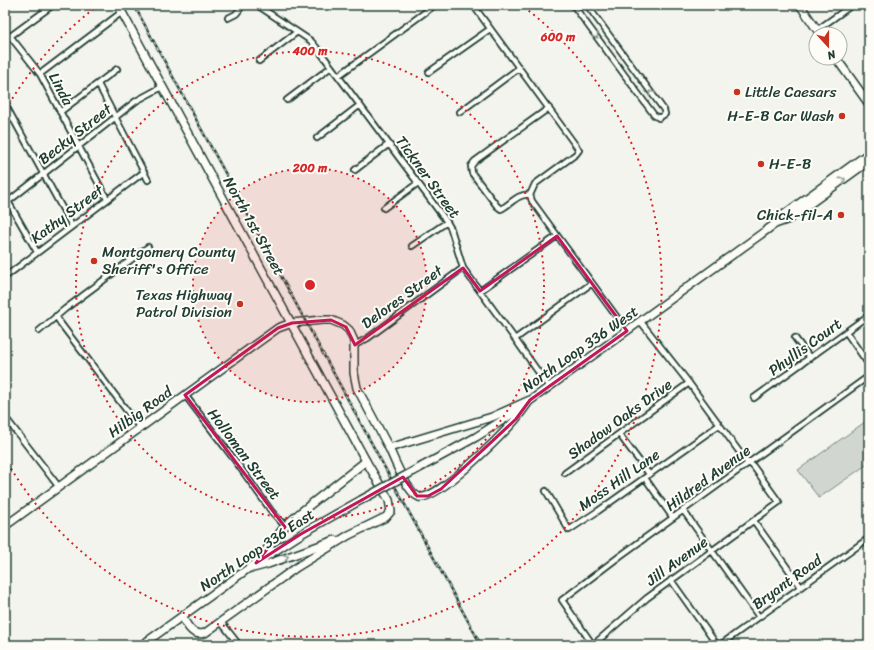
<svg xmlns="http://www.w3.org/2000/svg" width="874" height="650" viewBox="0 0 874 650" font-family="Sriracha,sans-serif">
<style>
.green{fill:#d1d6d1;stroke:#788a82}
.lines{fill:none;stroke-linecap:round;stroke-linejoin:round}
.street-casing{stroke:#1f3d34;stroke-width:8}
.secondary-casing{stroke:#1f3d34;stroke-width:10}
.primary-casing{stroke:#1f3d34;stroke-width:10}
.street{stroke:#fdfcf7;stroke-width:4.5}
.secondary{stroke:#fdfcf7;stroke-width:7}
.primary{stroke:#fdfcf7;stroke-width:7}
.rail-casing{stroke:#1f3d34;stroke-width:2.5}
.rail{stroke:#fdfcf7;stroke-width:1;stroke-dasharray:3;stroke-linecap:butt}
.primary-bridge-casing{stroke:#1f3d34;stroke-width:10;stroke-linecap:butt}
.primary-bridge{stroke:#fdfcf7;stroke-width:7}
.oneway{stroke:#8e9c96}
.marked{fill:none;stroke:#c2185b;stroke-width:3;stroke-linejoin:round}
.ring{fill:none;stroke:#d62828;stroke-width:2;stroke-dasharray:2 4}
.poi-dot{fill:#c8321e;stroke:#fdfcf7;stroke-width:1.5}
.labels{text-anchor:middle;stroke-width:4;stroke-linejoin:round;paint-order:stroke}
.street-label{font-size:15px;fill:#1f3d34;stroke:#fdfcf7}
.poi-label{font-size:15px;fill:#1f3d34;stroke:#fdfcf7;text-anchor:start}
.centre{fill:#d62828;stroke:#fdfcf7;stroke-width:2}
.ring-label{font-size:12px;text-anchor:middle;font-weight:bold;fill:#d62828;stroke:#fdfcf7;stroke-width:4;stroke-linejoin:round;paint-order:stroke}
</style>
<rect width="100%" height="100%" fill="#f4f4ef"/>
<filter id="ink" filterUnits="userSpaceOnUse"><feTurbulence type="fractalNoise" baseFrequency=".025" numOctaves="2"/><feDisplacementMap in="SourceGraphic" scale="8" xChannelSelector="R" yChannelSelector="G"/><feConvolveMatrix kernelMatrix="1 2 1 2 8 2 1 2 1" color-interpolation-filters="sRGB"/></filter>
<g filter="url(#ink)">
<path class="green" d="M869 419V463L819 498 798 470Z"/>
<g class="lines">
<defs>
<path id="street" d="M257 5 311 41 321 53 447 222 451 229 463 268 515 339 549 387
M473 5 579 150 576 154 535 184 530 195 532 201 627 331
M573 5 654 115 659 118 665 114 664 110 587 5
M228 18 236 14 243 5
M817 30 852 5
M10 36 40 74 107 199
M5 40 53 5
M259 61 297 32
M429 72 490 29
M40 74 122 12
M338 76 435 5
M98 84 148 180
M287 100 331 67
M5 104 72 226
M60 112 117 69
M460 112 519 68
M317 138 360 105
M355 170 389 144
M530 195C518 193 511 204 501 209L497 206 472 173 471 166 475 161 549 108
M5 196 37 252
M5 204 136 101 162 87
M384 208 418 183
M412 246 447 222
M5 277 144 172
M480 291 557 236
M56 316 61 324 140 428
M39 331 65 309 148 247
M846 332 869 365
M795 338 810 358
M515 339 592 283
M355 345 368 338 463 268
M185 395 234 459 272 512 285 526
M754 398 869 315
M8 421 59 487
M619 434 649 474
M565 473 689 383
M645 478 673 518
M546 491 569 530 598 511 719 425
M683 510 759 617
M754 521 801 587
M671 580 717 645
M221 622 239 645
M593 645 647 598 779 502 753 466 746 461 689 383 641 322
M593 645 562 600 620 556 869 376
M720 645 869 538"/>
<path id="secondary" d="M118 5 366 461
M5 526 242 354 278 328 292 323 322 320H331L343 325 349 330 354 341V373L357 388 389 448"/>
<path id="primary" d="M800 5 820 34
M836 58 869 104
M775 224 779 218 869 153
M530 400C525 407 520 414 515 420 502 435 437 501 419 497 407 493 394 459 389 448L492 417Z
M423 466 476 437 506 418 775 224 789 219 869 161
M253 568 268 564 335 540
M182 617C188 626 192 637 205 633L297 567 349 535 386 517 391 511 389 500 366 461 301 512 285 526 256 563
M142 645 256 563 301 534 361 500"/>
</defs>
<use href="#street" class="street-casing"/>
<use href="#secondary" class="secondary-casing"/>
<use href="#primary" class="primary-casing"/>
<use href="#street" class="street"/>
<use href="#secondary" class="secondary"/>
<use href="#primary" class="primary"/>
<defs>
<path id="rail" d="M134 5 481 645"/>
</defs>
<use href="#rail" class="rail-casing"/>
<use href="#rail" class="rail"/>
<defs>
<path id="primary-bridge" d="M361 500 423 466"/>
</defs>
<use href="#primary-bridge" class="primary-bridge-casing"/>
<use href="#primary-bridge" class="primary-bridge"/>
</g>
<defs><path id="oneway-chevron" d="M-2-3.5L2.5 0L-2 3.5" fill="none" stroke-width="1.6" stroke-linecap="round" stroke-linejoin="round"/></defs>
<g class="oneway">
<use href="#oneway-chevron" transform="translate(596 36) rotate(54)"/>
<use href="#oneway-chevron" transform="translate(651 93) rotate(-126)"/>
<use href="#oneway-chevron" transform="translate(843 180) rotate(-37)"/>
<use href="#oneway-chevron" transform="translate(286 557) rotate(-20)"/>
</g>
</g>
<path class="marked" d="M557 236 627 331 530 400 516 419 441 489 428 496H417L403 477 301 534 256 563 285 527 185 395 278 328 292 323 331 320 346 327 355 345 463 268 480 291Z"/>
<circle cx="310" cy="285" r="117" fill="#d62828" fill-opacity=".12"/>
<g class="ring">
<circle cx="310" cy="285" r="117"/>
<circle cx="310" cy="285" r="234"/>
<path d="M6 109A351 351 0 0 1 96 7M524 7A351 351 0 1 1 6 460"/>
</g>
<g class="poi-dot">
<circle cx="737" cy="92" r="4"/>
<circle cx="842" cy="116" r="4"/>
<circle cx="761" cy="164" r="4"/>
<circle cx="841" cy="215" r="4"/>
<circle cx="94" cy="261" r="4"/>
<circle cx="240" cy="304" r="4"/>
</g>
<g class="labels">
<g class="street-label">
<text transform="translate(61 89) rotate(62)" y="5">Linda</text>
<text transform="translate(75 134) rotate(-38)" y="5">Becky Street</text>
<text transform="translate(428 177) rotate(54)" y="5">Tickner Street</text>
<text transform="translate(67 214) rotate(-37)" y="5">Kathy Street</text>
<text transform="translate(254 226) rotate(61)" y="5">North 1st Street</text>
<text transform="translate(402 297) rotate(-36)" y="5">Delores Street</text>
<text transform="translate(805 347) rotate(-36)" y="5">Phyllis Court</text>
<text transform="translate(580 349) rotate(-35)" y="5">North Loop 336 West</text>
<text transform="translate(140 412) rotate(-36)" y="5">Hilbig Road</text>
<text transform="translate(620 419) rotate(-36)" y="5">Shadow Oaks Drive</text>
<text transform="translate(244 454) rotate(53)" y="5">Holloman Street</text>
<text transform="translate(708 478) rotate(-36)" y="5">Hildred Avenue</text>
<text transform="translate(619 480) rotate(-35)" y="5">Moss Hill Lane</text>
<text transform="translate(257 550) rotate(-34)" y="5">North Loop 336 East</text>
<text transform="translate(677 561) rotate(-36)" y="5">Jill Avenue</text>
<text transform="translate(787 582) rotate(-36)" y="5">Bryant Road</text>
</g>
<g class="poi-label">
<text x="745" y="97">Little Caesars</text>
<text x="834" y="121" text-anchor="end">H-E-B Car Wash</text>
<text x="769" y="169">H-E-B</text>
<text x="833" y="220" text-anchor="end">Chick-fil-A</text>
<text x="102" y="257">Montgomery County<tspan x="102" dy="17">Sheriff's Office</tspan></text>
<text x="232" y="300" text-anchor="end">Texas Highway<tspan x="232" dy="17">Patrol Division</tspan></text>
</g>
</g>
<circle cx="310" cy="285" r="6" class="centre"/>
<g class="ring-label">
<text x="558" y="41">600 m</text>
<text x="310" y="55">400 m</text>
<text x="310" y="172">200 m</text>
</g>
<rect width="874" height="650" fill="none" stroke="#fdfcf7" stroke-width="20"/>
<rect x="10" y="10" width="854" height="630" fill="none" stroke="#1f3d34" stroke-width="1.5" filter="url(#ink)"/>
<g transform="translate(828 46) rotate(159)"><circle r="19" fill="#fdfcf7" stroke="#a4b0a9"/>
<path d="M0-3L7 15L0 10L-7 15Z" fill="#c8321e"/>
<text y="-6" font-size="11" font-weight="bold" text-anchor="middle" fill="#1f3d34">N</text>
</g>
</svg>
